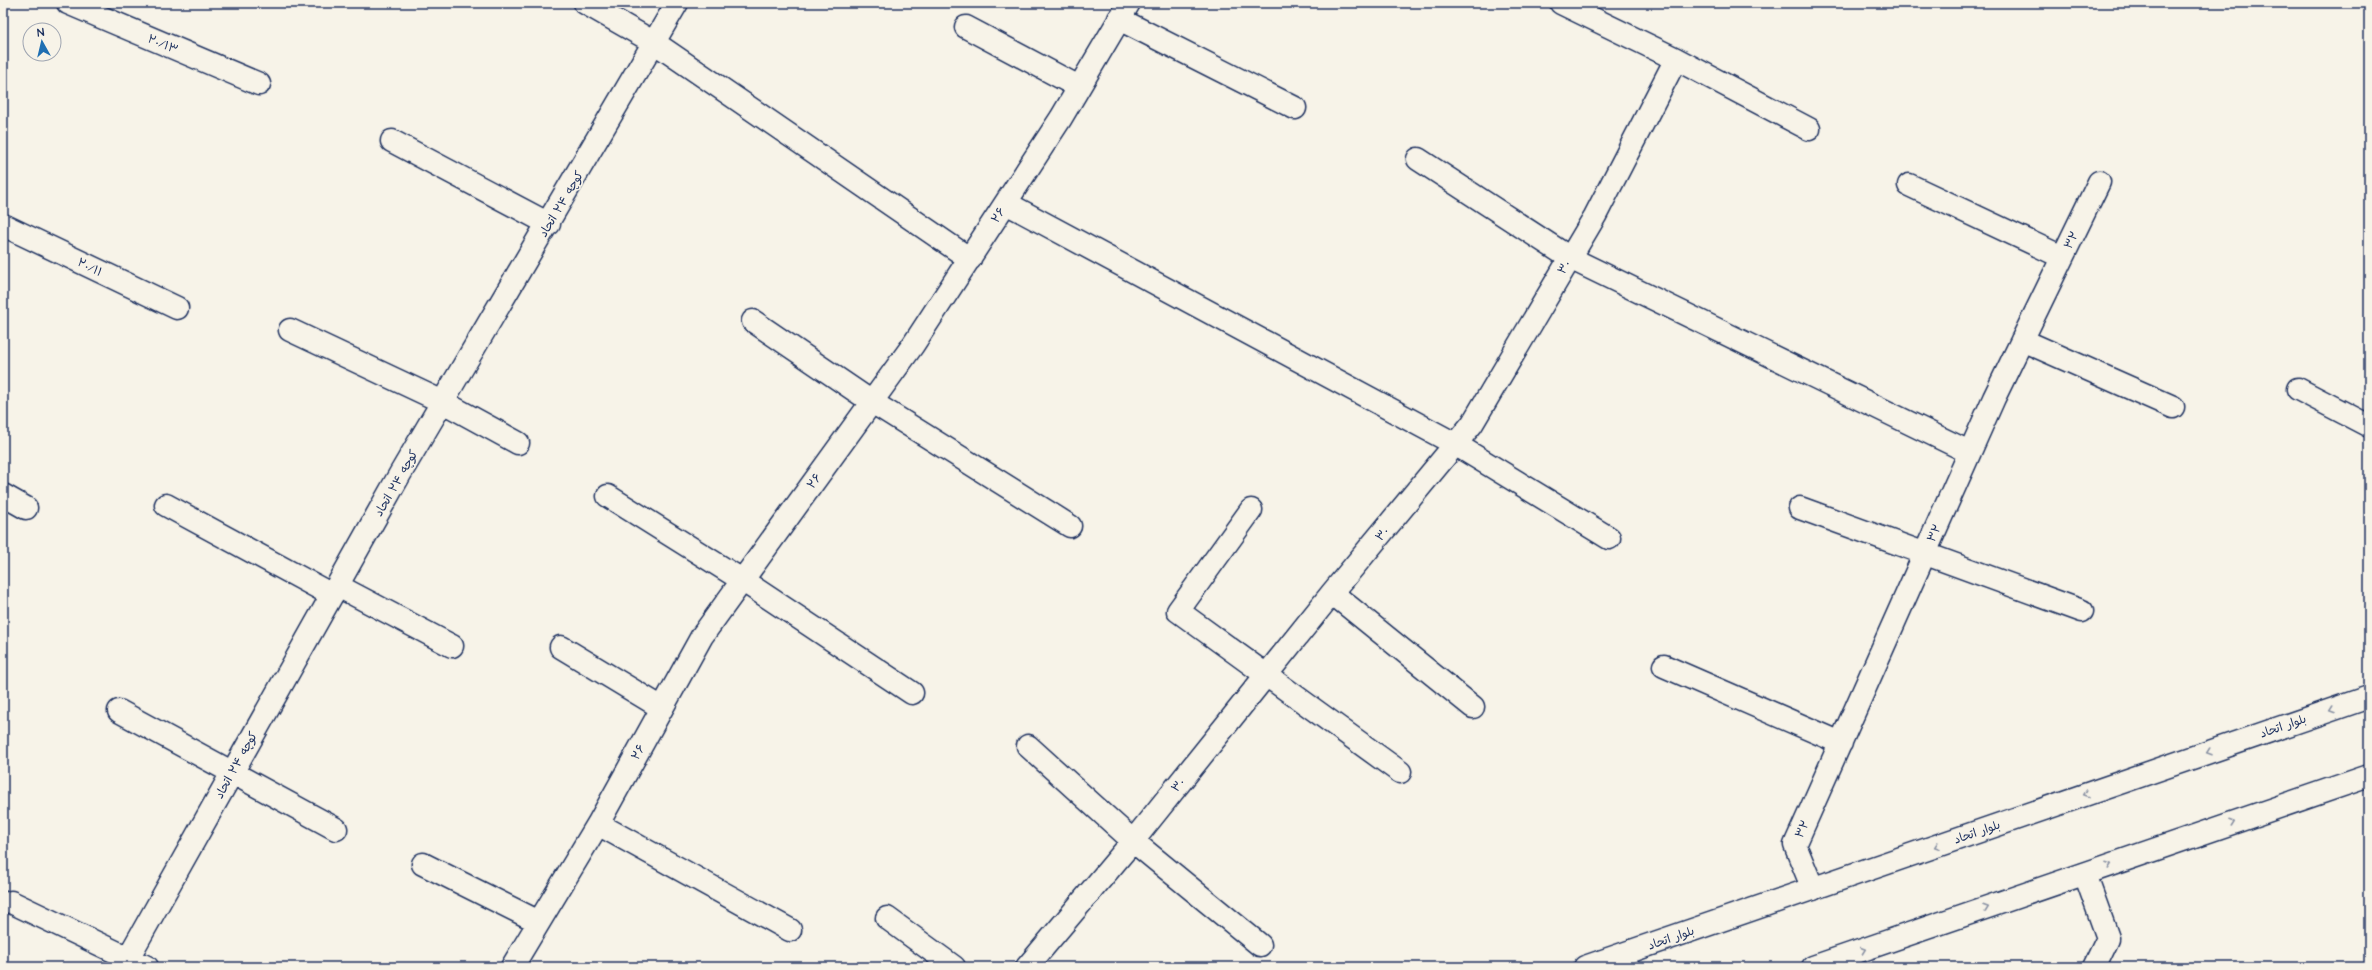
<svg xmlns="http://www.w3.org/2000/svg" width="2372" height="970" viewBox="0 0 2372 970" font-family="'Architects Daughter','Playpen Sans Arabic',sans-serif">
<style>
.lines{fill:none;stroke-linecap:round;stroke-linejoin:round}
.minor-casing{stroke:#1b2f5e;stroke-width:25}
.secondary-casing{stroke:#1b2f5e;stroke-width:25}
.minor{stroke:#f7f3e8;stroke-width:22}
.secondary{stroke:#f7f3e8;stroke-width:22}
.oneway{stroke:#8991a3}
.labels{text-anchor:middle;stroke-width:3.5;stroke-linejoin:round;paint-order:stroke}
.street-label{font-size:12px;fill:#1b2f5e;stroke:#f7f3e8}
</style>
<rect width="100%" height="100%" fill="#f7f3e8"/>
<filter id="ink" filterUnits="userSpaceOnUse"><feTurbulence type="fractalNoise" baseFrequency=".025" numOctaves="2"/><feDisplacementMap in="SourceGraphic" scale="8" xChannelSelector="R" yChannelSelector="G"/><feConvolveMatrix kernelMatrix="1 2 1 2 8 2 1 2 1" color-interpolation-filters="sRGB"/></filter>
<g filter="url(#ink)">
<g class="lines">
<defs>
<path id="minor" d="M68 3 259 84
M585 3 655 43 970 259
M1561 3 1676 59 1809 129
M1119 19 1295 108
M966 27 1079 87
M392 141 549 224
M1418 159 1570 258 1969 452
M1909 185 2062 257
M1006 203 1455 444 1609 538
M3 225 177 308
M753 321 872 402 1070 526
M290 330 443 402 518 443
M2022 340 2173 407
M2298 389 2369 426
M3 495 26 508
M608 496 742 580 912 693
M166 505 332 595
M1800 508 2082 611
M1251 510 1178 611 1400 772
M338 586 452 646
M1332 593 1473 707
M561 647 662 708
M1664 666 1841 743
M119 711 336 829
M1028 746 1133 841 1260 945
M598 824 790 930
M423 864 539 922
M2085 874 2108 938 2094 967
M1813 889 1795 845 1994 398 2099 182
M11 902 147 967
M887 918 954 967
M123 967 400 474 677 3
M512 967 598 824 702 636 913 345 1061 118 1129 3
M1027 967 1133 841 1332 593 1472 424 1595 216 1676 59"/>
<path id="secondary" d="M1585 967 2369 697
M1813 967 2369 776"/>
</defs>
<use href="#minor" class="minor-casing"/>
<use href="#secondary" class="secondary-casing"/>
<use href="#minor" class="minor"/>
<use href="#secondary" class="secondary"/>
</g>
<defs><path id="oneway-chevron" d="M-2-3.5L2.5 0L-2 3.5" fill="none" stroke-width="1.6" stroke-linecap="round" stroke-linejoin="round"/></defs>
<g class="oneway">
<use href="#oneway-chevron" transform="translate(2332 710) rotate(161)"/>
<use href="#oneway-chevron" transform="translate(2209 752) rotate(161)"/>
<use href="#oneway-chevron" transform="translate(2086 794) rotate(161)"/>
<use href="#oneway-chevron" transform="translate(2232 823) rotate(-19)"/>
<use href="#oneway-chevron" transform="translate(1937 846) rotate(161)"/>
<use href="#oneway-chevron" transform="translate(2109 865) rotate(-19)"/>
<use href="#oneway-chevron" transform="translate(1986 908) rotate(-19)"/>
<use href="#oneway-chevron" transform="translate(1863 950) rotate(-19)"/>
</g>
</g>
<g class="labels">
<g class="street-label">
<text transform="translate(163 44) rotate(23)" y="4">۲۰/۱۳</text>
<text transform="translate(561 204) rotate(-59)" y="4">کوچه ۲۴ اتحاد</text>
<text transform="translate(998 215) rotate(-57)" y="4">۲۶</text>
<text transform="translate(2071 240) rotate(-64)" y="4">۳۲</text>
<text transform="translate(90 267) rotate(26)" y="4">۲۰/۱۱</text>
<text transform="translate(1564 267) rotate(-60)" y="4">۳۰</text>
<text transform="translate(814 481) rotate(-54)" y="4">۲۶</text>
<text transform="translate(396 483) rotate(-60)" y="4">کوچه ۲۴ اتحاد</text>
<text transform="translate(1934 533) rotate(-66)" y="4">۳۲</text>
<text transform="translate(1382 534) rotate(-50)" y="4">۳۰</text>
<text transform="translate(2283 726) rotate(-19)" y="4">بلوار اتحاد</text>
<text transform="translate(638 752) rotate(-61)" y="4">۲۶</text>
<text transform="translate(236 765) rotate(-61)" y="4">کوچه ۲۴ اتحاد</text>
<text transform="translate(1178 785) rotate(-51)" y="4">۳۰</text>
<text transform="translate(1802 829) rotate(-66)" y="4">۳۲</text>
<text transform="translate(1977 832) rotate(-19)" y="4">بلوار اتحاد</text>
<text transform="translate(1671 938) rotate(-19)" y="4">بلوار اتحاد</text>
</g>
</g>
<rect width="2372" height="970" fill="none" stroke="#f7f3e8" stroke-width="16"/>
<rect x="8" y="8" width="2356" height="954" fill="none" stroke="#1b2f5e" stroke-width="1.5" filter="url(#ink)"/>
<g transform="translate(42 42) rotate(352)"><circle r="19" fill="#f7f3e8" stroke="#9fa5b1"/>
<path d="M0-3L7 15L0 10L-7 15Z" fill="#1f6fb2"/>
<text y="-6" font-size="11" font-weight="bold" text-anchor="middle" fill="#1b2f5e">N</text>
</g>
</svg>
